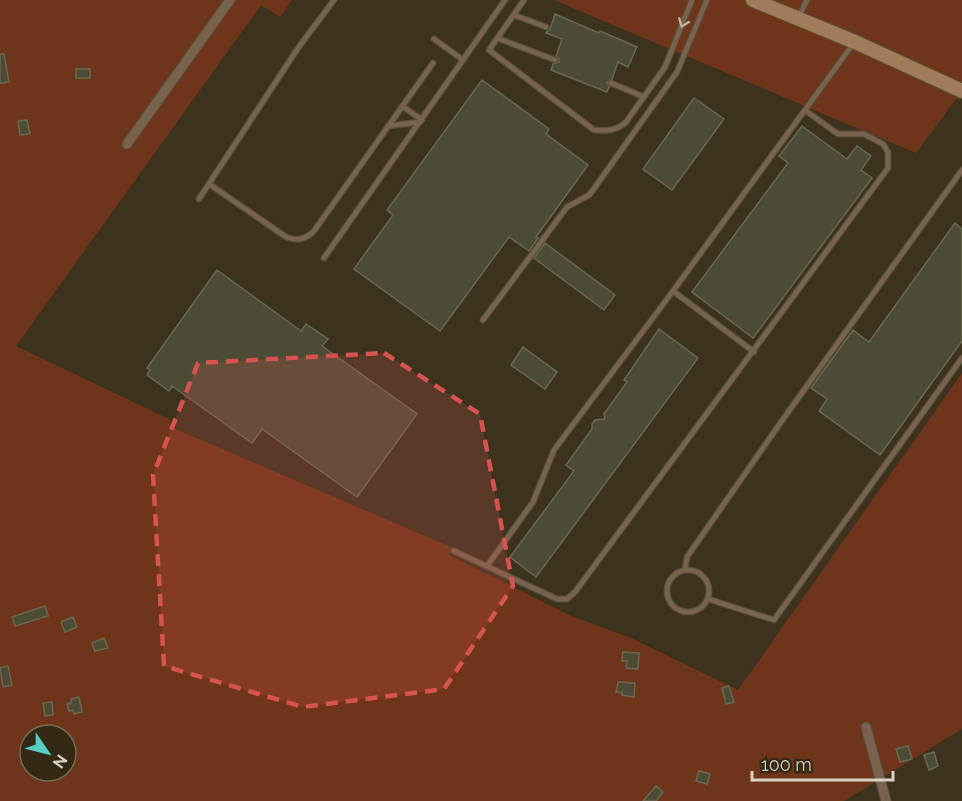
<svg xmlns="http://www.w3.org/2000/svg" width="962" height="801" viewBox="0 0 962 801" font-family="Raleway,sans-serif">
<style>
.green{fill:#6f351a;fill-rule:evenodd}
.building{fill:#4c4b35;stroke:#696850;stroke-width:1.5}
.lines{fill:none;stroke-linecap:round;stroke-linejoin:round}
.lane-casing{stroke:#584f3c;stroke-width:7}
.street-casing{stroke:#584f3c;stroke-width:11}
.secondary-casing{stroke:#584f3c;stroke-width:16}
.lane{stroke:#7a634e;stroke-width:4.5}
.street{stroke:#7a634e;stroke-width:9}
.secondary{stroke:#a07c5b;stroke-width:14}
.oneway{stroke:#bcb1a3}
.marked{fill:#d75350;fill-opacity:0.2;stroke:#d75350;stroke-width:4.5;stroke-dasharray:12 8;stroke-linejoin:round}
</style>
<rect width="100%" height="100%" fill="#3c321e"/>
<path class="green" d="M0 0H292L280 17 261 5 16 346 169 419 173 428 453 548 449 555 571 616 631 638 738 690 962 373V729L844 801H0ZM30 735H66V771H30Z
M554 0H962V99L957 98 916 153Z"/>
<path class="building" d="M555 14 599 33 600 31 637 47 628 67 618 62 612 79 607 82 609 87 607 92 551 70 553 64 559 62V59L556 56 562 39 546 33 550 29Z
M0 54H4L9 82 0 83Z
M76 69H90V78H76Z
M482 80 549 129 546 134 588 165 536 237 538 238 529 251 509 237 440 331 354 269 393 215 387 210Z
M694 98 724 119 672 190 643 169Z
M27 120 30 134 20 135 18 121Z
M802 126 847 159 857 146 871 156 861 170 872 178 753 338 692 292 788 163 779 156Z
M955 223 962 229V341L880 455 819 411 827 399 811 388 853 330 869 342Z
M545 243 615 295 604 310 534 258Z
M217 270 301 331 306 324 328 339 322 346 417 414 357 497 262 429 252 443 172 386 169 391 147 375 150 370 147 368Z
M659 329 698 358 536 577 510 557 574 471 566 465 592 429V424L595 420 605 419 604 414 627 382 624 380Z
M523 347 557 372 545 389 511 365Z
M45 606 48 616 15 626 12 617Z
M73 617 77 627 65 632 61 622Z
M104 638 108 648 95 651 92 643Z
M623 652 639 653 638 669 626 668 627 661H622Z
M8 666 12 685 3 687 0 668Z
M618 682 635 683 634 697 622 695V692H616Z
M729 686 734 702 726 704 722 688Z
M79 697 82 712 74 714 73 710 69 711 67 704 71 703V699Z
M52 702 53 715 45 716 43 703Z
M908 746 912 759 900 762 896 749Z
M934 752 938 766 929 770 924 755Z
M699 771 710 774 707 784 696 781Z
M656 786 663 792 656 801H643Z"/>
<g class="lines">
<defs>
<path id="lane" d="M524 0 489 50 594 130C607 131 616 131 626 122L665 67 692 0
M514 15 546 27
M799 16 807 0
M497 38 555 60
M434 39 463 60
M611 83 644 97
M402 106 422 120
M388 126 420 122
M209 184 286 237C297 241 305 240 314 231L433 63
M199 199 298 48 334 0
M324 258 505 0
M673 291 754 352
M483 320 567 207 589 195 593 190 677 72 707 0
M454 551 557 599H567L575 592 888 168V152L883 144 864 134H838L806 111
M487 566 533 502 554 450 673 291 853 44
M667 591a21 21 0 1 1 42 0a21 21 0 1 1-42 0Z
M685 570 687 557 781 422 962 170
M708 599 774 620 962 358"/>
<path id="street" d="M127 144 230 0
M866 727 886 801"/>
<path id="secondary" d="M753 0 855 42 962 91"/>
</defs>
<use href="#lane" class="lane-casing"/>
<use href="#street" class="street-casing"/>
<use href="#secondary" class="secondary-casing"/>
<use href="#lane" class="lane"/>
<use href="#street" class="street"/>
<use href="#secondary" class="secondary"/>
</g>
<defs><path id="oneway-chevron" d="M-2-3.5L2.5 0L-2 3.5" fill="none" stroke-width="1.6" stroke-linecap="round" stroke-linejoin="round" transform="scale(1.5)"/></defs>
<use class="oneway" href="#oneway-chevron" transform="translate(683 23) rotate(111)"/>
<path class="marked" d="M384 353 480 414 513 586 444 689 303 707 164 666 153 475 198 363Z"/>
<g transform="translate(48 753) rotate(125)"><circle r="28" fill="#322814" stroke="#756c5c" stroke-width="1.5"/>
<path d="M0-4.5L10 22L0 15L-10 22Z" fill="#56cec3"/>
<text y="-9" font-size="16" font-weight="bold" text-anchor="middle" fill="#d9d3c7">N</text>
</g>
<path d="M752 771v9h141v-9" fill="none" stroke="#d9d3c7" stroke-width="3"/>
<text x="761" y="771" font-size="18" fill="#d9d3c7" stroke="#322814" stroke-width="4.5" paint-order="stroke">100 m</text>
</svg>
